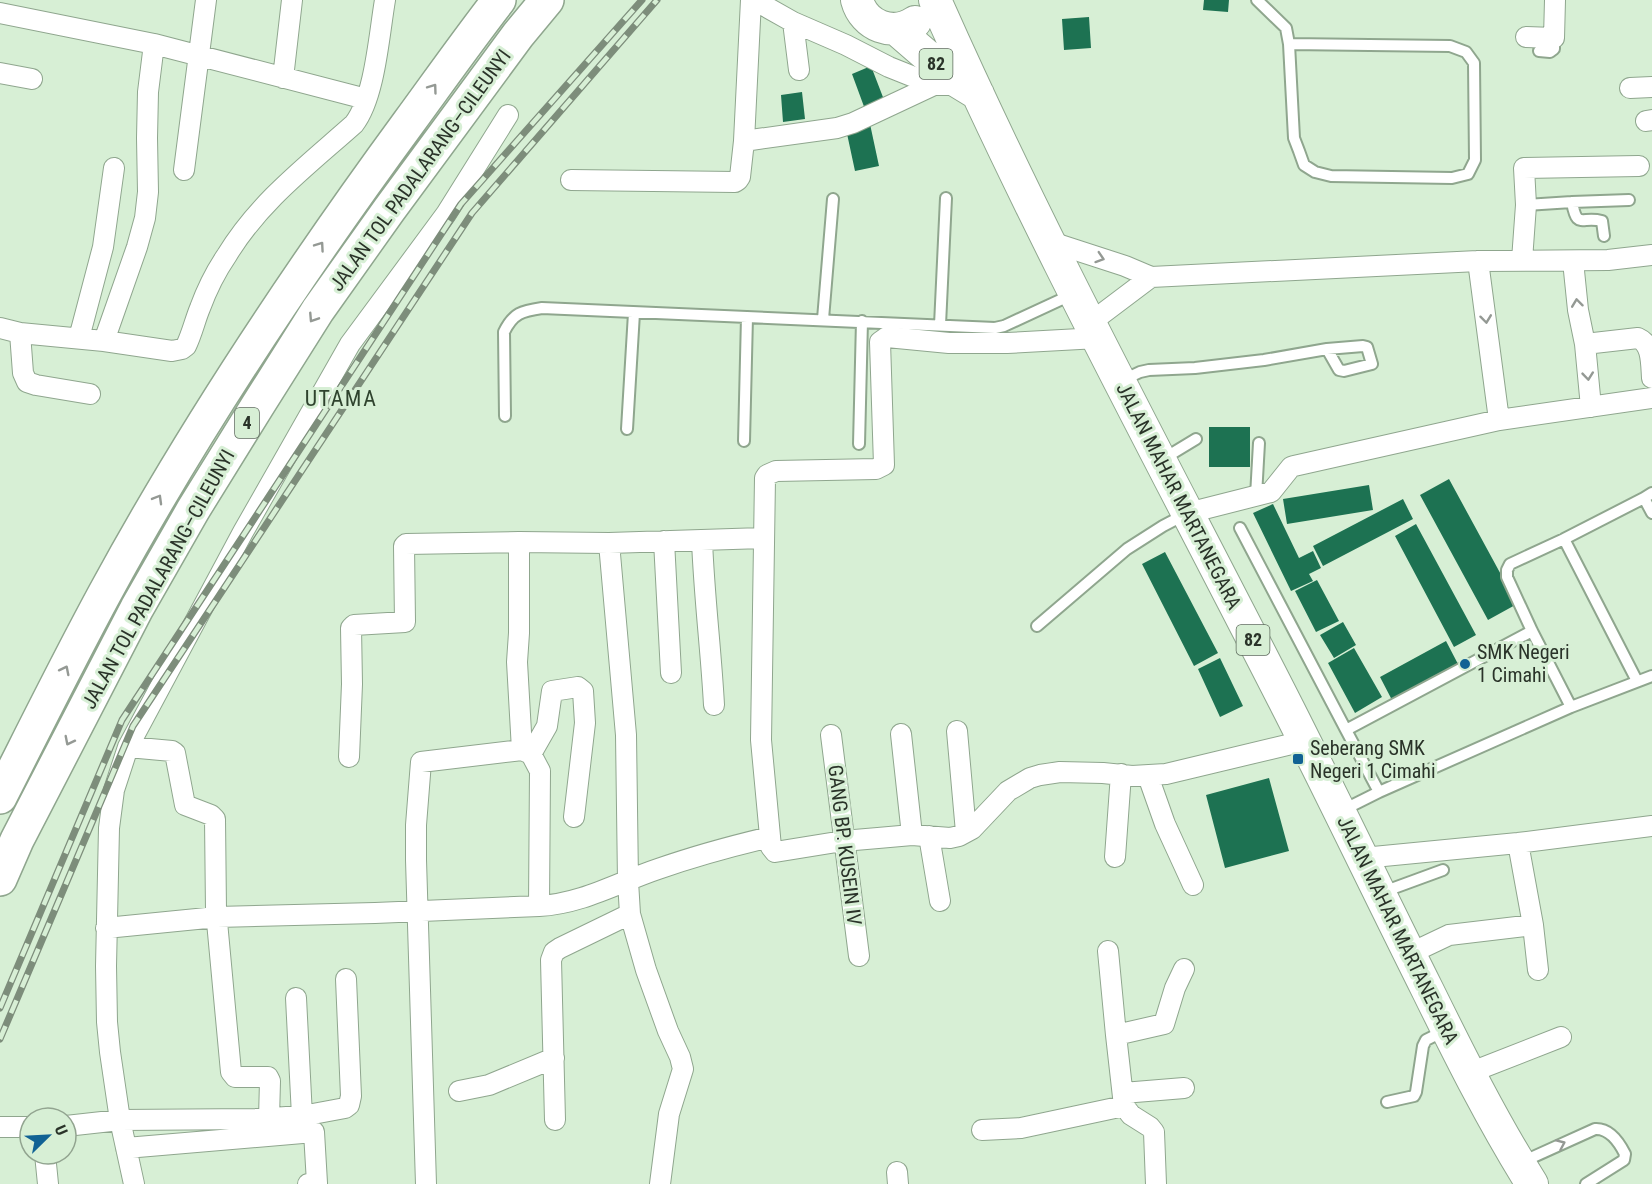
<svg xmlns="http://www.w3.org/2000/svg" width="1652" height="1184" viewBox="0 0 1652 1184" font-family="'Roboto Condensed',sans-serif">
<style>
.building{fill:#1d7252}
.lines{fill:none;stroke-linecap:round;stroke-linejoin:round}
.service-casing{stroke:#8fa68e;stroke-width:14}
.minor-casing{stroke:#8fa68e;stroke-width:22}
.primary-casing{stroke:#8fa68e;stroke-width:34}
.motorway-casing{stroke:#8fa68e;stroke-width:36}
.service{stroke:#fff;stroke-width:10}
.minor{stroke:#fff;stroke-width:20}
.primary{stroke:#fff;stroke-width:32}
.motorway{stroke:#fff;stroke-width:33}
.rail-casing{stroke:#7d8d7b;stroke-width:7}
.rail{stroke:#d7efd5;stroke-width:4.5;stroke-dasharray:14;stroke-linecap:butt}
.oneway{stroke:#949994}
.poi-dot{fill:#116294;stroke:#d7efd5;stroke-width:2}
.labels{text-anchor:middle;stroke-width:6;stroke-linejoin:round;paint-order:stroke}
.shield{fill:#d7efd5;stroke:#5e6b5d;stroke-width:1.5}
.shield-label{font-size:18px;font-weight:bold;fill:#2a3329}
.street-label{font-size:20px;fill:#2a3329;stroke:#d7efd5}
.poi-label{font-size:20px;fill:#2a3329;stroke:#d7efd5;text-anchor:start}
.quarter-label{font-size:22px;letter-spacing:1.5px;fill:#2f432e;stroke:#d7efd5}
</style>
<rect width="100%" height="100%" fill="#d7efd5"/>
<path class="building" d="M1204 0H1229L1228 12 1203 10Z
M1089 17 1091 48 1064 50 1062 19Z
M871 66 886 105 866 112 852 74Z
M802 92 805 119 783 122 781 95Z
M870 124 879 166 855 171 846 129Z
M1209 427H1250V467H1209Z
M1449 479 1517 604 1488 620 1420 495Z
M1369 485 1373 510 1287 524 1283 499Z
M1403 499 1413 519 1323 566 1313 546Z
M1273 504 1299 558 1313 551 1321 568 1309 574 1313 581 1291 591 1253 513Z
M1416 524 1476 635 1454 647 1395 536Z
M1165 552 1218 653 1194 666 1142 564Z
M1317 580 1339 621 1316 632 1295 591Z
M1343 622 1356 645 1334 658 1320 635Z
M1446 641 1459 666 1393 702 1380 677Z
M1354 648 1382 697 1355 713 1328 663Z
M1220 658 1243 706 1220 717 1198 669Z
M1269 778 1289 851 1225 868 1206 795Z"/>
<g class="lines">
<defs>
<path id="service" d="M1257 0 1286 28 1289 44 1294 138 1299 151 1304 165 1315 172 1331 176 1452 178 1468 174 1475 160 1474 63 1466 52 1450 46 1289 44
M1539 51 1550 52 1554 49V38
M1526 205 1572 202
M1604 236 1602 221C1581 216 1577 230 1572 202L1629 200
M823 319 833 199
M940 325 946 198
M1121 381 1140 372 1149 370 1195 368 1264 360 1327 349 1363 346 1367 347 1372 364 1344 371 1339 370 1327 349
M505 416 504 332C513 313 522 311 542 308L995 328 1004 326 1071 295
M627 429 634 313
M744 441 747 317
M859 444 862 321
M1163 459 1196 439
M1652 493 1644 498 1652 513
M1256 496 1259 443
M1240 528 1346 730 1532 631
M1564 539 1510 564 1507 570V577L1532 631 1571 707
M1037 626 1127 549 1163 526 1184 515
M1637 681 1564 539 1644 498
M1346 730 1379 792
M1341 811 1379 792 1571 707 1652 676
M1383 892 1443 870
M1387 1102 1414 1096 1416 1092 1423 1046 1426 1040 1444 1031
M1522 1162 1595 1129C1610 1128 1619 1142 1625 1154L1624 1160 1586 1184"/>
<path id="minor" d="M754 0 793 22 846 45 889 67 934 85H949L955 80
M0 13 154 44 366 99
M793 22 799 70
M1526 37 1554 38 1555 0
M0 73 32 79
M283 78 292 0
M1630 88 1652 87
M1646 121 1652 120
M744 141 837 128 853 123 934 85
M184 170 206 0
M571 180 735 182 738 180 740 177 744 141 751 0
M1048 241 1125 266 1151 277 1478 261 1608 260 1652 255
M1522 260 1526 205 1524 168 1639 166
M1478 261 1499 420
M1573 261 1578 310 1585 344 1591 407
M1090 323 1151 277
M0 328 20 333 104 341 172 351 182 349 186 346C192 334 195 320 200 308 207 289 216 271 227 255 259 202 308 165 354 124 375 97 379 35 385 0
M20 333 23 373 27 382 36 385 90 394
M79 338 103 247 114 168
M1098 338 1007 343H949L887 337 880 342 884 465 876 469 776 471 767 475 765 478 761 740 771 847 775 852 843 841 878 838 912 835 950 838 959 836 972 829 1008 791 1030 778 1040 775 1060 772 1103 773 1132 776 1166 774 1304 741
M104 341 137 247 145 218 148 192 147 138 148 92 154 44
M1585 344 1638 338C1652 344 1651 363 1652 378
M1188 513 1271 492 1291 467 1294 466 1499 420 1652 398
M702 540C704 595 711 650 714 705
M664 541 671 673
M519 542V633L517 662 522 750
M609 543 626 735 628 881 630 914 646 970 668 1031 680 1057 683 1069 669 1114 660 1184
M957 731 966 832
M901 734 912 835
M831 735 859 956
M128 747 172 751 175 753 185 805 211 815 215 819 216 911 231 1072 235 1077H268L270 1081 269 1118
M531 754 547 726 552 691 578 687 583 691 585 723 574 817
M349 757 352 684 351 628 354 625 405 622 404 546 406 544 519 542 609 543 763 538
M1148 776 1165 824 1193 885
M929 836 940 901
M1518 843 1533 925 1538 970
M1115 857 1121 774
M1363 858 1518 843 1652 826
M106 928 217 917 375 913 539 906
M1108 951 1116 1035
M1409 954 1449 935 1533 925
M296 998 302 1116
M1469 1073 1561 1037
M459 1091 489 1085 554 1058
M1123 1093 1184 1088
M555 1120 551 960 554 952 560 948 630 914
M66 1126 120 1120 256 1119 302 1116 345 1108 349 1105 351 1096 346 979
M0 1127H30
M982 1130 1021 1128 1124 1106
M126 1148 314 1132 317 1183 308 1184
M45 1154 48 1184
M897 1172 898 1184
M134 1184 120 1120 110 1052 107 1022 106 966 109 828 114 790 128 747 243 532 350 344 446 214 508 115
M426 1184 416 860V825L421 762 522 750 531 754 540 771 539 906C582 904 619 882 658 869 695 856 732 846 770 837
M1156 1184 1154 1132 1150 1127 1131 1115 1124 1106 1116 1035 1164 1024 1175 988 1184 969"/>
<path id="primary" d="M857 0C864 26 893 37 915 22
M935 0C1042 242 1169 474 1289 710 1336 803 1381 897 1428 991 1460 1056 1493 1122 1532 1184
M896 29 955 80 978 94"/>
<path id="motorway" d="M0 797C35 728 69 659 106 591 195 427 299 272 409 122 439 81 468 40 499 0
M0 879 17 840 137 608 193 510 258 405 318 310 389 210 518 35 547 0"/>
</defs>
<use href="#service" class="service-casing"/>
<use href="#minor" class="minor-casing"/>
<use href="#primary" class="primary-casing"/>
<use href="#motorway" class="motorway-casing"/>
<use href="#service" class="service"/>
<use href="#minor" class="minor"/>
<use href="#primary" class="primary"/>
<use href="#motorway" class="motorway"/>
<defs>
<path id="rail" d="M0 1008 122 720 461 204 642 0
M0 1039 133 726 472 213 657 0"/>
</defs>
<use href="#rail" class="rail-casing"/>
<use href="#rail" class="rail"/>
</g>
<defs><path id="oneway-chevron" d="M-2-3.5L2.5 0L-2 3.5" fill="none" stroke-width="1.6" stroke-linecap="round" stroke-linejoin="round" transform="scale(1.5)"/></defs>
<g class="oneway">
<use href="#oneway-chevron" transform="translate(433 88) rotate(-54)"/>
<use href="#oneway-chevron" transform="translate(320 246) rotate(-55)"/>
<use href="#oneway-chevron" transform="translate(1100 258) rotate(18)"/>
<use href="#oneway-chevron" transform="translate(1577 303) rotate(-97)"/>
<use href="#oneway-chevron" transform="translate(313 318) rotate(123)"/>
<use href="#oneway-chevron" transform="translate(1486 319) rotate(83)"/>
<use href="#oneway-chevron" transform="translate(1588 376) rotate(84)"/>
<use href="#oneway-chevron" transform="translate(158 499) rotate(-60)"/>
<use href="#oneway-chevron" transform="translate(65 670) rotate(-63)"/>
<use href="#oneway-chevron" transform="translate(69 741) rotate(117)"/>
<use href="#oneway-chevron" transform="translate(1561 1144) rotate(-24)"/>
</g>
<g class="poi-dot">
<circle cx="1465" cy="664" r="6"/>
<rect x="1292" y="753" width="12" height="12" rx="3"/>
</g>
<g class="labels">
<g class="shield">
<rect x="919.5" y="49" width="33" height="30" rx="4.5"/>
<rect x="235" y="408" width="24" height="30" rx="4.5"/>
<rect x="1236.5" y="625" width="33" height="30" rx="4.5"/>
</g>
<g class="shield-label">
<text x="936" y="70">82</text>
<text x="247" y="429">4</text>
<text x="1253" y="646">82</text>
</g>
<g class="street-label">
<text transform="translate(420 170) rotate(-54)" y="7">JALAN TOL PADALARANG–CILEUNYI</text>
<text transform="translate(1179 496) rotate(63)" y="7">JALAN MAHAR MARTANEGARA</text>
<text transform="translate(158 579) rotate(-61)" y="7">JALAN TOL PADALARANG–CILEUNYI</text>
<text transform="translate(845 845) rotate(83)" y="7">GANG BP. KUSEIN IV</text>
<text transform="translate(1398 930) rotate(64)" y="7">JALAN MAHAR MARTANEGARA</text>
</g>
<g class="poi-label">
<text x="1477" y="659">SMK Negeri<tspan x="1477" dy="23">1 Cimahi</tspan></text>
<text x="1310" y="755">Seberang SMK<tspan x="1310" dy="23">Negeri 1 Cimahi</tspan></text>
</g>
<g class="quarter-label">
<text x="341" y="406">UTAMA</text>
</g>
</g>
<g transform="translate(48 1136) rotate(66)"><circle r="28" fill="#d7efd5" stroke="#92a490" stroke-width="1.5"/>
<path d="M0-4.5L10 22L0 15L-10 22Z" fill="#116294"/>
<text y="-9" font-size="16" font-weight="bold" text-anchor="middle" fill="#2a3329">U</text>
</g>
</svg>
